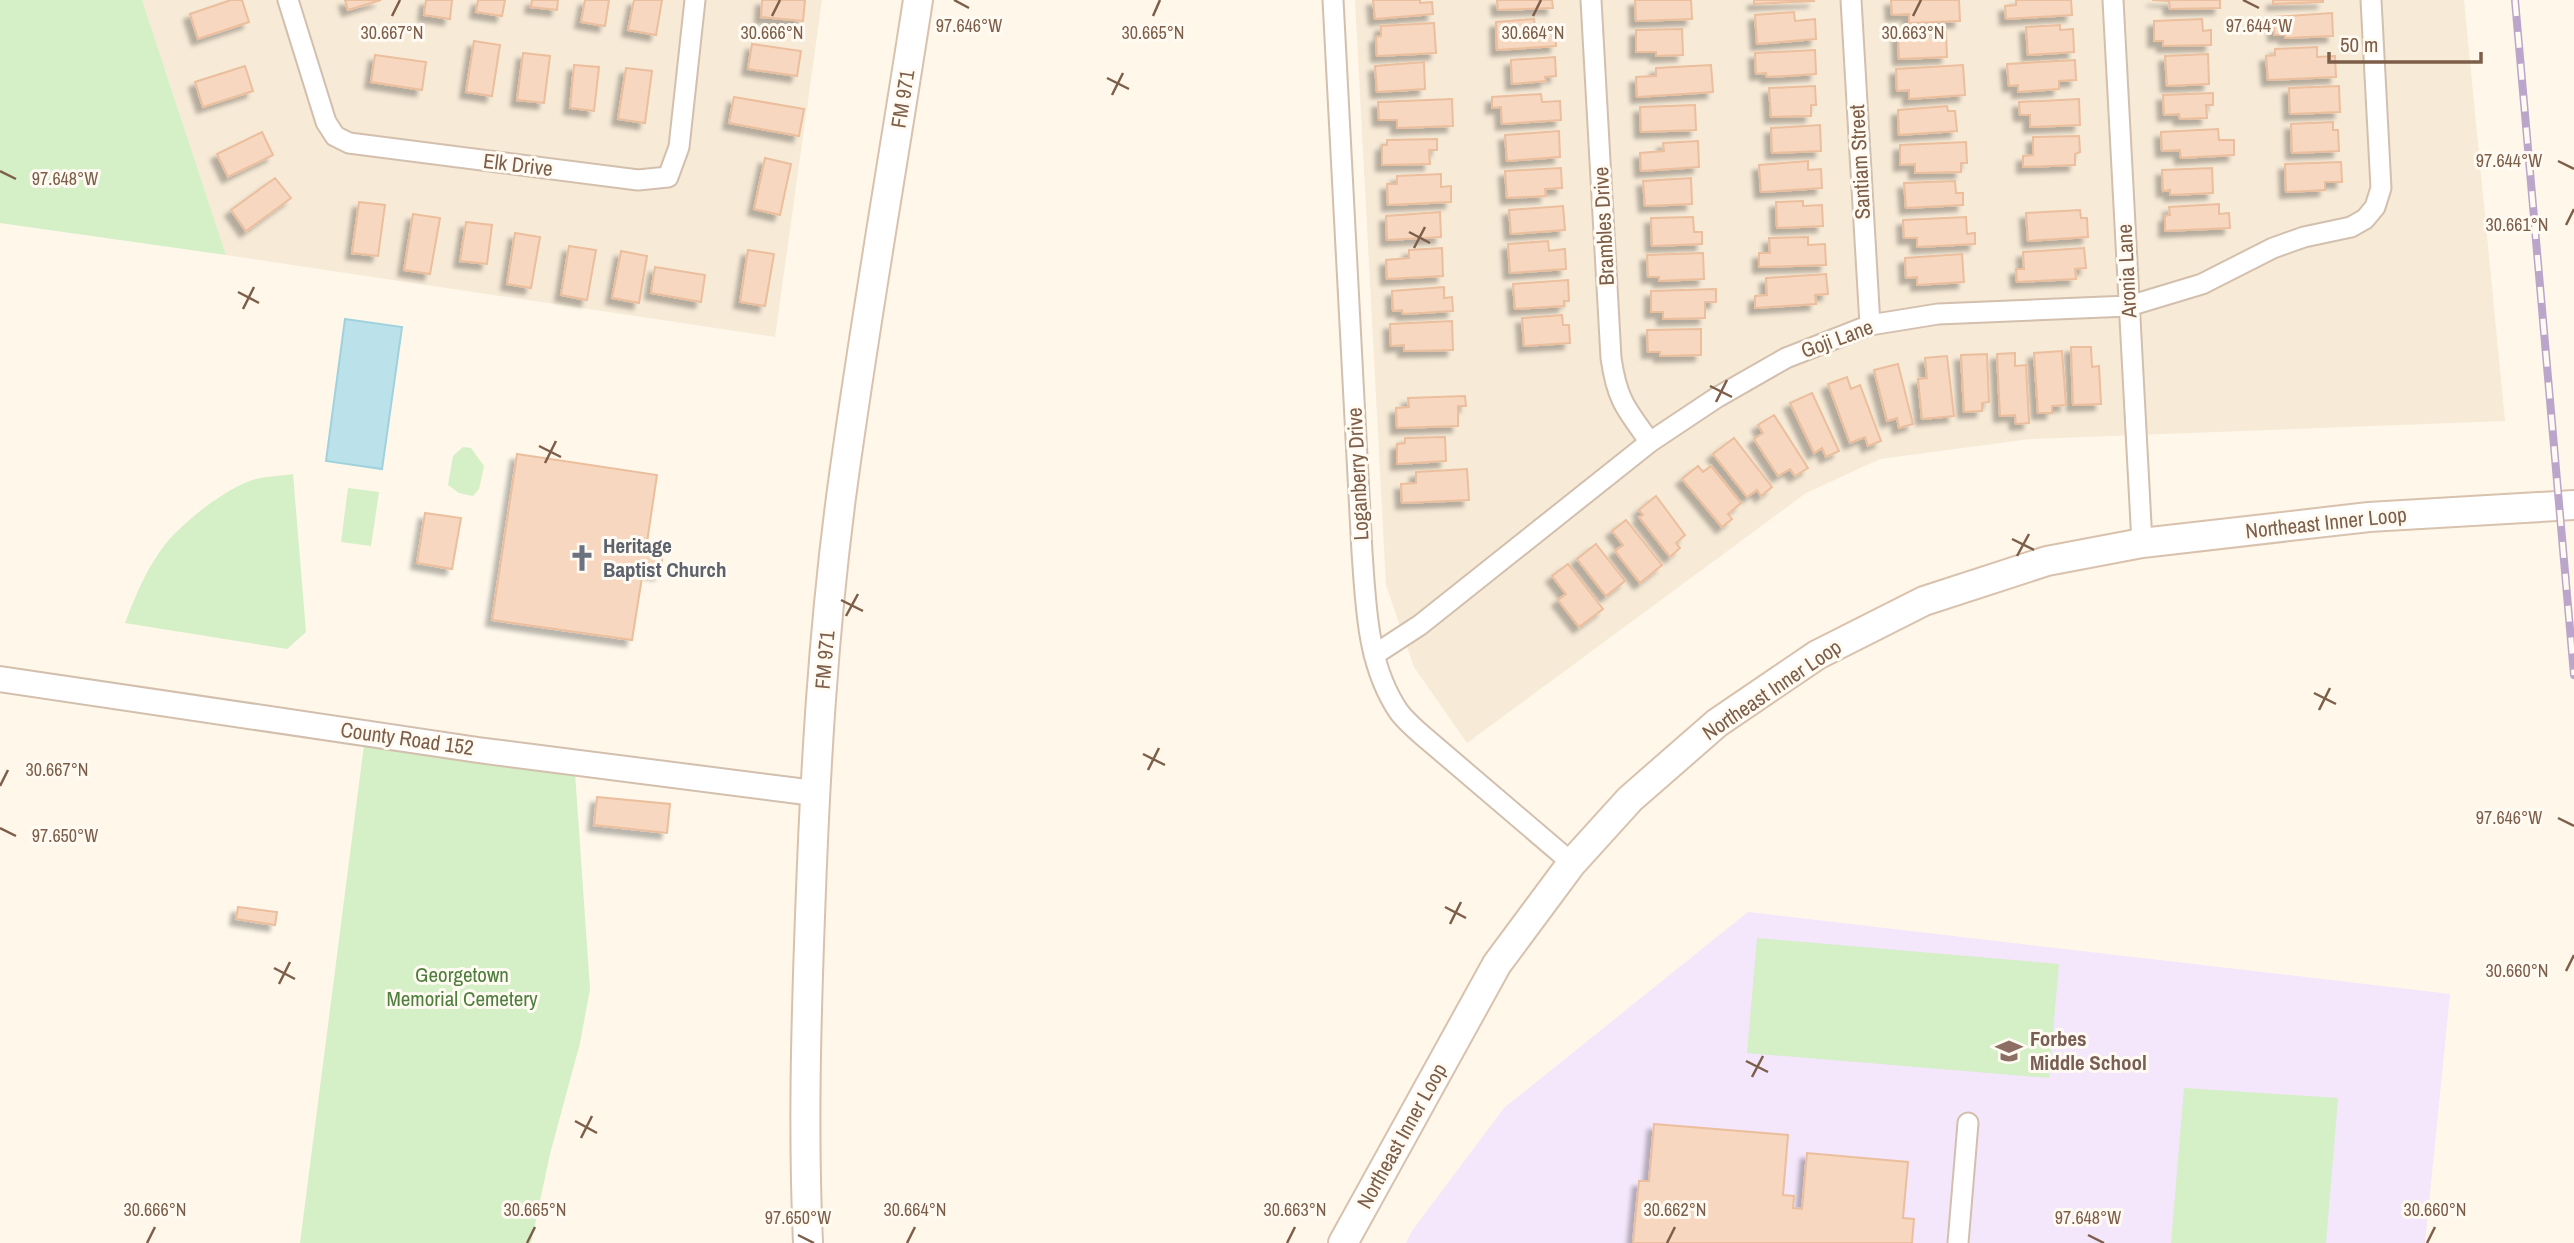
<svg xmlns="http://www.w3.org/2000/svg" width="2574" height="1243" viewBox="0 0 2574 1243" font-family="'Archivo Narrow',sans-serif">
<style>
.residential{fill:#f7ead7}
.education{fill:#f4e6fb}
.green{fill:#d5efc6}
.water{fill:#bbe2eb;stroke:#a0d2de;stroke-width:2}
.building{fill:#f7d7bf;stroke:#ebbe9d;stroke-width:2;filter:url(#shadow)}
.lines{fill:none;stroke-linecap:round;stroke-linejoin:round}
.minor-casing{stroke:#d3bfad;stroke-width:23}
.tertiary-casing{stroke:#d3bfad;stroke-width:28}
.secondary-casing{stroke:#d9c2ad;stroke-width:32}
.minor{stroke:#fff;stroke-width:19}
.tertiary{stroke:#fff;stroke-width:24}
.secondary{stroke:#fff;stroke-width:28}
.rail-casing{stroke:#bba5cb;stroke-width:8}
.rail{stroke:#fffaf2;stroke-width:5;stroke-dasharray:16;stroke-linecap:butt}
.ticks{fill:none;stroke:#7d5e49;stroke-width:2.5}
.labels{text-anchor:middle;stroke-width:6;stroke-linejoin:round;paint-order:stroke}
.street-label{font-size:21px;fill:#7d5e49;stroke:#fffaf2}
.worship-label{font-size:21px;font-weight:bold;fill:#5b616d;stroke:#fffaf2;text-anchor:start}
.park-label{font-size:21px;fill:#4d7e3d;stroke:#fffaf2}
.education-label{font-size:21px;font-weight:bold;fill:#785e54;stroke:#fffaf2;text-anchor:start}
.ticks-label{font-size:18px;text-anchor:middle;fill:#7d5e49;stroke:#fffaf2;stroke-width:6;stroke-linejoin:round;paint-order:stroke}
</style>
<defs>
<filter id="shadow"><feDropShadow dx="-6" dy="6" stdDeviation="2" flood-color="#0004"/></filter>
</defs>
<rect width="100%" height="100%" fill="#fef7ea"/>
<path class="residential" d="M142 0H822L775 337 226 255Z
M1355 0H2464L2505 421 2030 439 1880 459 1806 493 1467 743 1414 667 1386 585Z"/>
<path class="education" d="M1748 912 2450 994 2425 1243H1406L1412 1231 1504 1108Z"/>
<path class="green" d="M0 0H142L226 255 0 223Z
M463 447 471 448 484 466 479 489 473 496 459 493 448 485 453 456Z
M293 474 306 632 287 649 125 623C135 597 145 572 161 550 177 526 228 486 256 479 268 476 281 476 293 474Z
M348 488 379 492 371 546 341 542Z
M364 745 575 773 590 989 580 1043 550 1154 531 1243H300Z
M1757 938 2059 964 2049 1078 1747 1053Z
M2184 1088 2338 1098 2326 1243H2171Z"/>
<path class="water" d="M345 319 402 327 382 469 326 461Z"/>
<path class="building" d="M231 0H242L249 22 198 39 190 14Z
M345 0H381L348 10Z
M426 0H452L450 19 424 15Z
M478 0H505L502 16 476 12Z
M532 0H558L557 10 531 7Z
M585 0H609L605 26 581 22Z
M634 0H662L656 35 628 30Z
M762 0H805L803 21 761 17Z
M1373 0H1420V3L1432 2 1433 14 1375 19Z
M1497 0H1552L1553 8 1498 10Z
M1635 0H1691L1692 19 1636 21Z
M1754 0H1814V1L1754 4Z
M1891 0H1959L1960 21 1909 23V14L1892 15Z
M2016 0H2071L2072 15 2006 19 2005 6 2016 5Z
M2152 0H2220V8L2170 9 2169 1Z
M2273 0H2323V2L2273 4Z
M1794 12 1795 21 1815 19 1816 39 1757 44 1755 15Z
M2332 13 2333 36 2285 38V35H2274V17Z
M1534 19 1535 28 1555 26 1556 46 1497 50 1496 22Z
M2202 19 2203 31 2211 30V45L2163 46V41H2154V21Z
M1434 23 1436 53 1377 56 1376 37 1381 36V26Z
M2060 25V30L2073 29 2074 52 2028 55 2026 27Z
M1682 29 1683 55 1656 56V52H1636V30Z
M1946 32 1947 57 1899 59 1898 34Z
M474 41 500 45 492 96 466 92Z
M752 44 801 51 797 76 748 69Z
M2317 47V57L2335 56 2336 77 2268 80 2266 56 2275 55V49Z
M1815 50 1816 74 1767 77 1766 73 1756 74 1755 53Z
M523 53 550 56 544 103 517 100Z
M2208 54 2209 84 2167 86 2165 56Z
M375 55 426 62 422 90 371 82Z
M1555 57 1556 76 1545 77 1546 81 1512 84 1511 60Z
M2075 60 2076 80 2059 81V89L2018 92V85L2009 86 2007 64Z
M1424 62 1425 89 1377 92 1375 66Z
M574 65 599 67 594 111 570 108Z
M1711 65 1713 92 1637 97 1636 77 1656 76V68Z
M1963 65 1965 95 1909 99V90L1897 91 1896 69Z
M245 66 253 91 203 107 195 82Z
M626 68 652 71 645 123 618 119Z
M1815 86 1816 105H1811V116L1771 117 1769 88Z
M2339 86 2340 112 2290 114 2289 88Z
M2213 93V105H2206L2207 118 2180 119 2179 114 2164 115 2163 95Z
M1541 94 1542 102 1560 101 1561 120 1502 124 1501 107 1492 108V97Z
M734 97 804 109 799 136 729 123Z
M1452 99 1453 126 1397 128V120H1379L1378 102Z
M2079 99 2080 125 2030 127V115H2020L2019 102Z
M1695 105 1696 130 1641 132 1640 107Z
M1947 106 1948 111H1955L1957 131 1899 135 1898 110Z
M2333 122V130H2338L2339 151 2292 153 2291 124Z
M1820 125 1821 151 1772 153 1771 128Z
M2218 129 2219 140H2234V155L2181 158 2180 150 2162 151 2161 132Z
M1559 131 1560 157 1507 161 1505 135Z
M262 132 273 155 228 177 217 154Z
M2079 136 2080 152 2075 154V165L2023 167V156L2033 155V137Z
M1437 139V150H1429L1430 164 1382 165V145H1387V140Z
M1698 141 1699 167 1641 171 1640 153 1664 151 1663 143Z
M1966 142 1967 163H1961V172L1915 173V164L1900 165V145Z
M765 158 791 164 780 215 754 209Z
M1808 161V170L1821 169 1822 188 1761 192 1759 165Z
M2341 162 2342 182H2325V190L2286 192 2285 164Z
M1561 168 1562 188 1545 189 1546 196 1507 198 1505 171Z
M2212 168 2213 193 2170 195V190L2163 191 2162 170Z
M1441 174V187L1451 186V202L1388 205 1387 184H1397V176Z
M275 178 291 198 246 231 231 210Z
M1691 178 1692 204 1645 206 1643 181Z
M1955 181 1956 193H1963V205L1906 208 1904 183Z
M1803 201V206L1822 205 1823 226 1777 228 1776 202Z
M359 202 385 205 378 256 352 253Z
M2219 204V214L2229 213 2230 228 2165 231V216L2170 215 2169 207Z
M1563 206 1565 230 1511 234 1509 210Z
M2080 210 2081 218H2087L2088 237 2028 241 2026 213Z
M1440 212 1441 237 1387 240 1386 216Z
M413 214 440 218 430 274 404 270Z
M1693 217 1694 232H1702V244L1652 246 1651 218Z
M1966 217 1967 234 1975 233V244L1917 247V238H1904L1903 220Z
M466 222 492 225 487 264 460 261Z
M515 233 540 237 531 288 507 284Z
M1808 237V245L1825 244 1826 265 1759 267V253H1770L1769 238Z
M1548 241 1549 251 1565 249 1566 269 1510 273 1508 244Z
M569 246 596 250 587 300 561 295Z
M1442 248 1443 276 1387 279 1386 260 1409 258V250Z
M2084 248 2086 268 2075 269 2076 279 2017 282 2016 269H2024L2023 252Z
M748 250 774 254 765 306 740 302Z
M621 251 647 256 639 303 612 298Z
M1703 253 1704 279 1659 281V277H1648L1647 255Z
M1962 254 1964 282 1917 285V277L1906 278 1905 258Z
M655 267 705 275 701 302 651 293Z
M1826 274 1828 294 1815 295 1816 304 1755 308V296L1767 295 1766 278Z
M1568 280 1569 301H1564V306L1515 309 1513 284Z
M1444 287V298L1452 297 1453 311 1403 314 1402 310 1393 311 1392 291Z
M1716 289V302H1705V318L1663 319V312H1651V291Z
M1562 315 1563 325H1569L1570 343 1524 346 1522 318Z
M1452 321 1453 350 1404 351V345L1391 346 1390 324Z
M1701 329V355L1660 356V352H1648L1647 330Z
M2071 347H2091L2092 367 2099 366 2101 404 2073 405Z
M2062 351 2066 405 2052 406V413H2038L2034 353Z
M2015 353V366L2026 365 2029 423 2016 424 2015 415 2000 416 1997 354Z
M1987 354 1989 402 1982 403V411L1964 412 1961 355Z
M1947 356 1954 416 1922 419 1918 379 1927 378 1925 358Z
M1898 364 1913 424 1899 428 1897 418 1887 421 1874 370Z
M1847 377 1851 389 1860 385 1881 441 1868 446 1865 437 1850 443 1828 384Z
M1812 393 1839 451 1826 457 1822 448 1814 453 1790 403Z
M1465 396 1466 406H1458V426L1397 428 1396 408 1409 407 1408 398Z
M1774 415 1808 468 1795 476 1790 469 1778 476 1754 439 1763 433 1758 425Z
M1445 437 1446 461 1397 464V444L1405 443V438Z
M1734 438 1772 487 1761 496 1757 490 1747 497 1713 454Z
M517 454 657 475 647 542 664 545 660 574 643 571 632 640 492 620Z
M1698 466 1703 472 1711 466 1741 503 1728 514 1732 519 1722 527 1682 479Z
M1467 469 1469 500 1402 503 1401 484 1416 483V472Z
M1656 496 1685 535 1676 543 1680 548 1670 557 1639 517 1643 515 1639 510Z
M425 513 461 518 452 569 417 563Z
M1626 520 1662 565 1640 583 1615 551 1623 545 1612 531Z
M1596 544 1625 581 1606 596 1577 559Z
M1568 564 1603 609 1579 627 1558 600 1566 594 1552 576Z
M597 797 670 804 667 833 594 825Z
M238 907 277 912 275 925 236 919Z
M1654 1124 1788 1135 1783 1195 1794 1196 1793 1208 1802 1209 1807 1153 1908 1162 1903 1218 1914 1219 1912 1243H1633L1639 1181H1649Z"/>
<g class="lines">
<defs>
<path id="minor" d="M288 0 326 122 335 136 349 143 638 180 668 177 679 147 695 0
M1333 0 1362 552C1366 607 1367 665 1399 712 1405 720 1414 728 1422 735L1572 863
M1591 0 1611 358C1617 400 1626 409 1650 442
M1851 0 1870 325
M2113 0 2142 543
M1374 655 1420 625 1650 442 1716 398 1786 358 1870 325 1938 314 2129 306 2202 284 2273 248 2304 237 2351 227 2365 219 2375 207 2381 188 2371 0
M1958 1243 1968 1123"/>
<path id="tertiary" d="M0 679 478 750 814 793"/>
<path id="secondary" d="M808 1243C803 1134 806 1025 810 916 815 774 823 632 842 490 864 327 893 163 918 0
M1343 1243 1497 964 1572 863 1630 799 1717 723 1817 655 1924 601 2047 561 2142 543 2369 517 2574 505"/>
</defs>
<use href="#minor" class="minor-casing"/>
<use href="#tertiary" class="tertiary-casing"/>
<use href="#secondary" class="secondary-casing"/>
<use href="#minor" class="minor"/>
<use href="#tertiary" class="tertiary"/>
<use href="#secondary" class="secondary"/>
<defs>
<path id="rail" d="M2515 0 2574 675"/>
</defs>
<use href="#rail" class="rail-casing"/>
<use href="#rail" class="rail"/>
</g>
<path class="ticks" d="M954 0 969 8M2243 0 2259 8M392 16 400 0M772 16 780 0M1153 16 1160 0M1533 16 1541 0M1913 16 1921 0M1107 78 1129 89M1112 95 1123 73M2558 161 2574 169M0 171 16 179M2566 225 2574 209M1409 232 1430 243M1414 248 1425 227M238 292 259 303M243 309 254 287M1710 386 1732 397M1716 402 1727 380M539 446 561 457M545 463 556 441M2012 539 2034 550M2017 556 2029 534M841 600 863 611M846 616 858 594M2314 693 2336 704M2319 710 2330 688M1143 754 1165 765M1148 770 1159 748M0 786 8 770M2558 818 2574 826M0 828 16 836M1445 907 1466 918M1450 924 1461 902M274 968 295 979M2566 971 2574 955M279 984 290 962M1746 1061 1768 1072M1752 1077 1763 1056M575 1121 597 1133M581 1138 592 1116M798 1235 814 1243M2088 1235 2104 1243M147 1243 155 1227M527 1243 535 1227M907 1243 915 1227M1287 1243 1295 1227M1667 1243 1675 1227M2427 1243 2435 1227"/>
<defs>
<symbol id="church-bare" viewBox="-9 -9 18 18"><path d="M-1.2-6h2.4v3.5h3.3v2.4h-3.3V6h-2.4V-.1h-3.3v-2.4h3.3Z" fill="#6b7280" stroke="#fffaf2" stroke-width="2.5" paint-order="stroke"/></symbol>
<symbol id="school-bare" viewBox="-9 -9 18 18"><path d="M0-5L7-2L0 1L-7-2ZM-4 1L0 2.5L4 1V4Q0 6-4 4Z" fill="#8d6e63" stroke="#fffaf2" stroke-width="2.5" paint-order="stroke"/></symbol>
</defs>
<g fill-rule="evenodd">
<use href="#church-bare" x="563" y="539" width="38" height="38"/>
<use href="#school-bare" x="1990" y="1032" width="38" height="38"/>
</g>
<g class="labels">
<g class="street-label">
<text transform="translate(903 99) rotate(-81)" y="7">FM 971</text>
<text transform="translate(1860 162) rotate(-93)" y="7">Santiam Street</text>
<text transform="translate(518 165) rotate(7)" y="7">Elk Drive</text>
<text transform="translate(1604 226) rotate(-93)" y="7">Brambles Drive</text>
<text transform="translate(2127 271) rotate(-93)" y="7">Aronia Lane</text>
<text transform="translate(1837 339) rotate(-20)" y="7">Goji Lane</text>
<text transform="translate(1358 474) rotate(-93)" y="7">Loganberry Drive</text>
<text transform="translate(2326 523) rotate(-6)" y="7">Northeast Inner Loop</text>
<text transform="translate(825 660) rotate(-85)" y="7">FM 971</text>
<text transform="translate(1772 690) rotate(-34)" y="7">Northeast Inner Loop</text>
<text transform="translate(407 739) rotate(8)" y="7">County Road 152</text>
<text transform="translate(1402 1136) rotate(-61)" y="7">Northeast Inner Loop</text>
</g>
<g class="worship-label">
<text x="603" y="553">Heritage<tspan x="603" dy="24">Baptist Church</tspan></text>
</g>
<g class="park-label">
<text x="462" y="982">Georgetown<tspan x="462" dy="24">Memorial Cemetery</tspan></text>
</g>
<g class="education-label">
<text x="2030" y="1046">Forbes<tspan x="2030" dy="24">Middle School</tspan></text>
</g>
</g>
<g class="ticks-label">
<text x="2259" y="32">97.644°W</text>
<text x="969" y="32">97.646°W</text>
<text x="392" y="39">30.667°N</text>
<text x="772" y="39">30.666°N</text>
<text x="1153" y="39">30.665°N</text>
<text x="1533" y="39">30.664°N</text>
<text x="1913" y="39">30.663°N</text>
<text x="2509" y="167">97.644°W</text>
<text x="65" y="185">97.648°W</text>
<text x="2517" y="231">30.661°N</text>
<text x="57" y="776">30.667°N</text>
<text x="2509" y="824">97.646°W</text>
<text x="65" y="842">97.650°W</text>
<text x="2517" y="977">30.660°N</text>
<text x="155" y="1216">30.666°N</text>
<text x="535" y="1216">30.665°N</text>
<text x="915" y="1216">30.664°N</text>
<text x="1295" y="1216">30.663°N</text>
<text x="1675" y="1216">30.662°N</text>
<text x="2435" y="1216">30.660°N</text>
<text x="798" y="1224">97.650°W</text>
<text x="2088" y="1224">97.648°W</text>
</g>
<path d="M2329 52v10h152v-10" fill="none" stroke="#7d5e49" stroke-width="3.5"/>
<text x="2340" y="52" font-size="21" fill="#7d5e49" stroke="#fffaf2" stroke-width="5" paint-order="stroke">50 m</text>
</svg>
